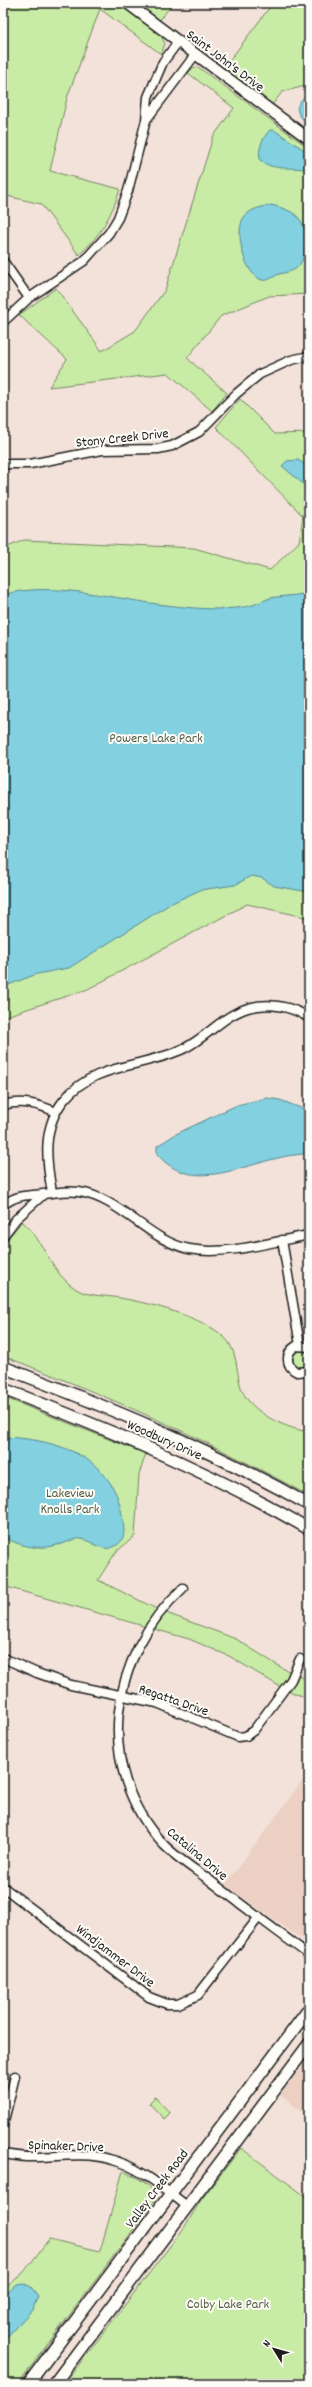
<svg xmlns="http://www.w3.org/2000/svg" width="312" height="2387" viewBox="0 0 312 2387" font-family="Dekko,sans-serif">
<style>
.built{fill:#ecd0c4}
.green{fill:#c8eca5;stroke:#728460}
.water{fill:#82d0e0;stroke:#598892}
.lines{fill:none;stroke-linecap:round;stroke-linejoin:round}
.minor-casing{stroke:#1c1c1c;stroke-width:11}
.tertiary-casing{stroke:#1c1c1c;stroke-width:13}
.secondary-casing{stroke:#1c1c1c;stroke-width:14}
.minor{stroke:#fdfcf7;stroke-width:8}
.tertiary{stroke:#fdfcf7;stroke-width:10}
.secondary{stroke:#fdfcf7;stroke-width:11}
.labels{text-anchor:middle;stroke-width:4;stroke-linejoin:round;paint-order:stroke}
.street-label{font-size:14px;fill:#1c1c1c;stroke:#fdfcf7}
.park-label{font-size:14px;fill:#505a45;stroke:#fdfcf7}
</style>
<rect width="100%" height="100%" fill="#f3e2d9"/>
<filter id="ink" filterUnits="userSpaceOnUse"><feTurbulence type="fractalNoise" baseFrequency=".025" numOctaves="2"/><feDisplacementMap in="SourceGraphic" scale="8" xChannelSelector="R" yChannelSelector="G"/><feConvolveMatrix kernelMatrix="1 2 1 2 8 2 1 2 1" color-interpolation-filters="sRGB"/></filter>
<g filter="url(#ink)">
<path class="built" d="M309 1772V1944L225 1885Z
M309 2057V2117L280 2095Z"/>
<path class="green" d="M3 3H173L156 25 165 44 161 54 100 9 67 98 50 171 120 189C112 215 100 236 79 255L41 204 3 195Z
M273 3H309V85L282 92 269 109 220 73Z
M198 67 309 148V294L269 296 221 316 187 358 227 393 212 411 168 373 49 387 67 359 19 315 56 288 102 351 135 331 165 290 213 137 234 108 188 73 193 68Z
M240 399 275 434 309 433V918L247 904 88 989 3 1017V549L24 540 194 548 270 570 299 542 303 516 216 427Z
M22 1221C45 1241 51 1274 76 1289 89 1297 105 1295 120 1298 149 1303 203 1317 224 1337 237 1349 236 1368 240 1384 246 1411 284 1428 309 1432V1496C211 1441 108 1396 3 1356V1245Z
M293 1359a8 8 0 1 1 16 0a8 8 0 1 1-16 0Z
M3 1397 146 1454 139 1474 135 1536 116 1552 98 1580 161 1611 236 1639 282 1668 309 1680V1699L284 1689 229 1656 189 1639 3 1586Z
M155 2097 170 2113 164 2119 149 2103Z
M241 2148 309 2199V2384H64L184 2228 201 2200Z
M123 2171C135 2177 159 2186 154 2202L18 2384H3V2290L24 2272 49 2239 100 2251Z"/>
<path class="water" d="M309 93V125C295 113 292 106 309 93Z
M270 130H274L309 153V170C292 166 274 172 260 160 258 149 262 138 270 130Z
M272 205C282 208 295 211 301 221 308 231 307 255 300 264 295 272 287 272 279 274 274 276 268 282 262 280 244 275 233 229 245 216 252 208 262 207 272 205Z
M298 460 309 467V489L282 466 287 461Z
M309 583V892L274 886 262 878 251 876 235 885 200 890 170 904 69 968 37 974 3 987V595C50 580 118 600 166 605 191 608 219 611 244 607 253 606 262 601 270 598 281 596 293 596 303 594Z
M267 1098 280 1100 309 1111V1153C299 1155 288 1155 278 1158 238 1167 189 1193 157 1154V1146L176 1134 237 1105Z
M3 1437C59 1439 117 1458 123 1522 125 1533 125 1542 113 1547 101 1553 89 1537 76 1539 71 1540 66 1543 61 1544 38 1550 25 1548 3 1537Z
M23 2283 31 2287 38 2296 33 2309 3 2341V2297L17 2284Z"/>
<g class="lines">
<defs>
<path id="minor" d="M146 120 195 55
M3 261 29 298
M3 322 29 298 84 261 109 233 118 218 128 191 146 120 148 97 163 62 178 42
M3 464H30L102 450 158 449 172 446 199 432 236 394 260 374 291 360 309 356
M3 1105C23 1100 38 1104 56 1112
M52 1192C46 1160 42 1127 64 1100 94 1062 145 1068 185 1048 207 1037 224 1015 248 1008 268 1002 292 1006 309 1018
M3 1205C18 1194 25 1196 43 1194 55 1193 66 1190 79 1192 121 1198 147 1240 189 1249 225 1256 272 1242 309 1235
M3 1236 16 1219 44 1194
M282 1240 300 1345
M309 1347 296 1346C285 1353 285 1366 297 1372L309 1371
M183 1588C109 1656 92 1768 164 1845 178 1859 196 1870 212 1882 244 1907 277 1931 309 1955
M3 1658 37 1673 71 1685 157 1703 238 1737 246 1736 254 1730 291 1680 300 1659
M3 1887 149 1997 167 2004H178L198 1995 259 1917
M3 2125 15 2076
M3 2154C12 2155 21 2157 30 2157 56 2157 84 2152 109 2159 139 2166 163 2188 187 2206"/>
<path id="tertiary" d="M127 3 309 139"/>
<path id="secondary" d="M3 1367C108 1407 211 1449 309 1505
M3 1389C108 1429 211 1472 309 1529
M28 2384 309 2009
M54 2384 309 2044"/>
</defs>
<use href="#minor" class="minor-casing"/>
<use href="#tertiary" class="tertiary-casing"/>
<use href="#secondary" class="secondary-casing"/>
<use href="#minor" class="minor"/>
<use href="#tertiary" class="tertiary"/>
<use href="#secondary" class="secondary"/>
</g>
</g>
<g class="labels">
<g class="street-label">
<text transform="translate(226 60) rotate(37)" y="5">Saint John's Drive</text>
<text transform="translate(122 437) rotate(-6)" y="5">Stony Creek Drive</text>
<text transform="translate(165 1439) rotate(24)" y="5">Woodbury Drive</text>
<text transform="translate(174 1699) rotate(19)" y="5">Regatta Drive</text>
<text transform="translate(198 1853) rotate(40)" y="5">Catalina Drive</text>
<text transform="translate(116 1955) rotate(37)" y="5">Windjammer Drive</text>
<text transform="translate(66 2145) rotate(2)" y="5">Spinaker Drive</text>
<text transform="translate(156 2188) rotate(-53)" y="5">Valley Creek Road</text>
</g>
<g class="park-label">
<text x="156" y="742">Powers Lake Park</text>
<text x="70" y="1497">Lakeview<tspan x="70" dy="16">Knolls Park</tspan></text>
<text x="228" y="2308">Colby Lake Park</text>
</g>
</g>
<rect width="312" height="2387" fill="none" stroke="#fdfcf7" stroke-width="16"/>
<rect x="8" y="8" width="296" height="2371" fill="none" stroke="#1c1c1c" stroke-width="1.5" filter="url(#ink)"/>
<g transform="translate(274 2349) rotate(307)" stroke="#fdfcf7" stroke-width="3" paint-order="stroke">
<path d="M0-3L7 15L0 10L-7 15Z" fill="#1c1c1c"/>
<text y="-6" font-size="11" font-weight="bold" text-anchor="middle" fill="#1c1c1c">N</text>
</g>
</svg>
